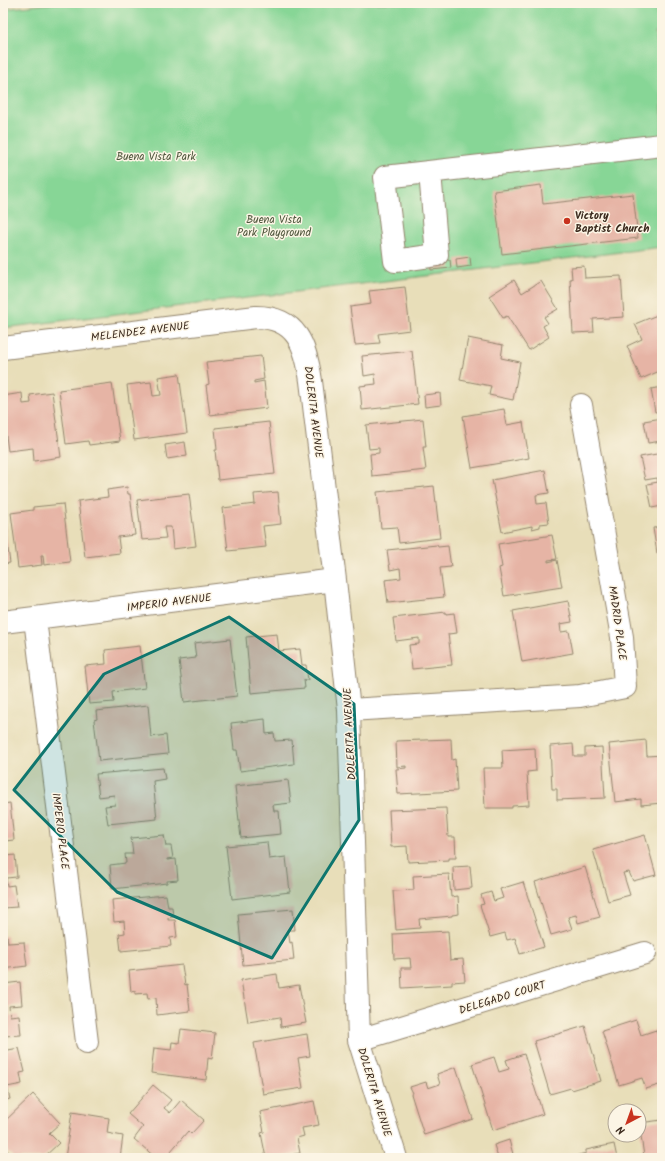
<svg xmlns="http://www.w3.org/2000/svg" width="665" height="1161" viewBox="0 0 665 1161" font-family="Kalam,sans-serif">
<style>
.green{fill:#87d696;stroke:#61805a}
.building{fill:#e6b4a5}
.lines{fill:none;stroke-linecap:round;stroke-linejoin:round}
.minor-casing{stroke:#92846c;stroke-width:24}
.minor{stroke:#fff;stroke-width:22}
.marked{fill:#0f766e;fill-opacity:0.2;stroke:#0f766e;stroke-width:3;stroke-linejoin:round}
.poi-dot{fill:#c8321e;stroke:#fcf5e5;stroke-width:1.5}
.labels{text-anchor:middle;stroke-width:3;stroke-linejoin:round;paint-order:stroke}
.park-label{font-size:11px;fill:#4e553c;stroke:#fcf5e5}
.poi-label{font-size:11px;font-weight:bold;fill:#3b2a1e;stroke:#fcf5e5;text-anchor:start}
.street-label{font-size:11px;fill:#3b2a1e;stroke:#fcf5e5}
</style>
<rect width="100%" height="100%" fill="#fcf5e5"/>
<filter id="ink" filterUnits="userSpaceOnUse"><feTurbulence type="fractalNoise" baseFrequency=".025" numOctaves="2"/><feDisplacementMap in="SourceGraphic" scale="8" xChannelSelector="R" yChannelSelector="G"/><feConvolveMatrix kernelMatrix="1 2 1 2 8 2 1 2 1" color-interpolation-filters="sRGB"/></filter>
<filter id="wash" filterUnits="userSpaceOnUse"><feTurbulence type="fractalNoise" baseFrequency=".012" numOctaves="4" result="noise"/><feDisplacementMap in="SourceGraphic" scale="16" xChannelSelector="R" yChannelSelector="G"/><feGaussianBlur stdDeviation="0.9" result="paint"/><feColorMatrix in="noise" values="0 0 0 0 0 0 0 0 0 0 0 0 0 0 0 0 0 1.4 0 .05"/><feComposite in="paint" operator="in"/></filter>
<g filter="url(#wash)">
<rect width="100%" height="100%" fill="#e8deb9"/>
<path class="green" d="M56 3H656L659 32H655L662 70V247L3 328V9Z"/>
<g id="blocks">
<path class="building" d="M541 185 543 204 633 194 638 238 502 254 494 191Z
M470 257 471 266 457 268 456 259Z
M450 260 451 268 431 270 430 262Z
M584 266 585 278 621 276 624 317 593 319 594 332 573 333 570 279H572L571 267Z
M514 280 522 293 541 281 558 309 544 317 548 323 543 326 549 337 529 350 507 316 503 318 489 296Z
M405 287 410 330 378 334 380 343 355 345 350 307 371 304 369 291Z
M662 313V370L641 379 627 346 642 339 635 324Z
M468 338 503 345 501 358 520 362 513 400 489 395 491 386 460 380Z
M412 351 418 404 362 410 360 386 376 384 375 374 364 376 362 356Z
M261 356 264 379 254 381V383L264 381 267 408 210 415 206 385 209 384 206 362Z
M179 374 187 433 134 440 127 385 151 382 153 396 161 395 158 377Z
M112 383 120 441 89 445 88 441 66 444 59 390Z
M662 387V411L655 412 651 389Z
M52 392 61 457 34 461 33 448 8 451 3 413V396L22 393 23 404 31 403 30 395Z
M440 393 441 405 425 407 424 395Z
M504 409 507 425 523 422 529 458 472 468 463 416Z
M662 418V441L648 443 644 421Z
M423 419 426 447H423L426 470 372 476 370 454 379 453V448L369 449 366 425Z
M269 422 275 474 218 480 215 450H217L215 428Z
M185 442 187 456 167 459 165 445Z
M662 453V506L652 508 647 484 658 482 657 478 645 480 640 457Z
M545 470 549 493 536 495 537 504 546 503 549 523 540 524V527L532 529V526L502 532 492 480Z
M434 486 440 538 399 543 397 527 381 528 377 492Z
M127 487 128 494H130L135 535 118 537 120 553 85 557 78 501 108 497 107 490Z
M278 492 281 524 263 526 266 547 228 551 223 508 255 504 254 494Z
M189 494 196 546 173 549 171 527H164L166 538 142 540 137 500Z
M63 504 70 562 44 565 43 555H41L42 565 18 568 11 513 33 510V507Z
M3 512 10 563 3 564Z
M662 527V552L657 553 653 528Z
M552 535 557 559 548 560V562L557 560 562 587 504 596 499 568 502 567 498 544Z
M437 545 438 547 448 546 451 567 440 568 444 597 388 603 385 580 401 578 400 568 390 570 387 550Z
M568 601 572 622 560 624 561 632 569 631 573 653 522 662 513 611Z
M446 612V614L454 613 457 633 448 634 452 665 412 669 409 645 419 644V638L396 641 393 618Z
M277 634 279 651 300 649 302 665H306L308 680H304L305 688 251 693 246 637Z
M230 639 237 696 184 702 179 660 196 658 194 643Z
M140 646 145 688 113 692 114 702 89 704 85 666 106 664 105 650Z
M148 705 151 737 166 735 168 754 99 761 94 720 97 719 96 711Z
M265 719 266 734 274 733 275 741 292 740 294 764 240 771 237 750H234L231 723Z
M451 739 452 760 455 759 457 791 398 794 396 769 406 768V766L397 767 396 741Z
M646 740 647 756 662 755V803L641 805V799L615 802 609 744Z
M573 744 574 756H585V748L602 747 605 798 557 800V789H552L550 746Z
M535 748 536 771 527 772 529 805 512 806V808H485L483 768H503L502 750Z
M163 768 165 779 153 781 157 819 108 824 105 806 115 805 114 795 99 797 96 774Z
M288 780 291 803 273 805 274 811H279L281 834 241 838 235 786Z
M10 803 14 840 5 841V847L3 848V804Z
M446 808 448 837H455L456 858H449V860L408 862 407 846 391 847 389 810Z
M164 835 166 846H171L173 858 167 859V860L176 859 178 880 167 881V883L112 889 110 865 126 863 125 854H133L131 838Z
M645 835 656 875 633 881 629 872 623 873 630 895 608 901 593 850Z
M267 842 269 859 286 857 290 892 232 899 226 846Z
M6 849 7 856 15 855 17 877 6 878 7 886 14 885 17 907 3 908V850Z
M470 866 472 888 454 890 453 867Z
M585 867 600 917 578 923 576 915 568 917 572 929 551 935 535 882Z
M449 874 451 897 458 896 459 914 452 915V916L419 919 420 928 396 930 393 891 414 890 413 876Z
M523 882 544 947 520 954 515 938 507 940 505 933 490 937 480 905 484 904 481 895 491 892 494 901 503 898 500 889Z
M166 895 168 907H172L173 917 168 918V920H175L177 937 170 938 171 946 121 951 119 934 125 933 124 921 114 922 112 900Z
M293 909 295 930H288L290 943 292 942 294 960 243 965 238 914Z
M448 931 450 960 463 959 465 981 452 982V985L402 988 401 968H411L410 958 394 959 393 934Z
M3 936H7L8 943 24 942 27 966 3 969Z
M182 965 185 985 187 984 190 1011 157 1015 156 998 148 999 147 993 135 994V991L131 992 129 971Z
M277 974 279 988 299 985 306 1023 281 1027 280 1017 248 1022 241 980Z
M20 982 22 1005 9 1006 10 1016 19 1015 21 1035 3 1036V984Z
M636 1020 641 1035 656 1030 662 1049V1084L646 1089 642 1078 619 1085 602 1031Z
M585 1026 601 1081 572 1090 571 1088 550 1094 534 1041Z
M181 1029 215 1033 212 1059 208 1058 206 1080 151 1073 154 1048 171 1050 172 1042 179 1043Z
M307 1034 310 1056 298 1058 303 1088 263 1094 254 1043Z
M19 1048 25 1072 20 1073 22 1084 7 1087 10 1099 3 1101V1051Z
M524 1054 543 1114 493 1130 472 1064 494 1057 499 1072 509 1069 506 1060Z
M456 1067 473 1119 424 1135 411 1094 413 1093 410 1087 426 1082 428 1088 440 1084 437 1074Z
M153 1085 171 1100 164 1108 170 1113 181 1100 204 1120 191 1134 188 1131 165 1158H156L134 1139 143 1127 128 1114Z
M33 1094 60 1123 49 1133 59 1143 43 1158H14L3 1146V1123Z
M314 1101 319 1125 302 1128 304 1136 297 1138 300 1153 276 1158H266L261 1133 264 1132 260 1112Z
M72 1112 109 1118 107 1133 123 1136 120 1158H65Z
M662 1120V1158H634L644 1156 639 1123Z
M509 1140 513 1154 498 1158 494 1145Z
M614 1144 617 1158H568L586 1153V1150Z"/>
</g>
</g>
<g filter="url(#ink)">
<use href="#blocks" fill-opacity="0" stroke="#92846c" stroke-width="1"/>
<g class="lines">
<defs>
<path id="minor" d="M430 172 437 255 395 261 385 177 662 145
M3 348 256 317C297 317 306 346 311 381L335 580 349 710 359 1040 396 1158
M35 619 87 1042
M3 622 335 580
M349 710 580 696 625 687 622 637 581 405
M359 1040 645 953"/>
</defs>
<use href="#minor" class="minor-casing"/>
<use href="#minor" class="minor"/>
</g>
</g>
<path class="marked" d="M229 617 354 704 359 820 272 958 117 892 14 790 104 674Z"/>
<circle class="poi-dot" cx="567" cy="221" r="4"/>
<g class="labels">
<g class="park-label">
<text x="156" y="160">Buena Vista Park</text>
<text x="274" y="223">Buena Vista<tspan x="274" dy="13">Park Playground</tspan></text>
</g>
<g class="poi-label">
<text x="575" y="219">Victory<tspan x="575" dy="13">Baptist Church</tspan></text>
</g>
<g class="street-label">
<text transform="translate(140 331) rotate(-7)" y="4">MELENDEZ AVENUE</text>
<text transform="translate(314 412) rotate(83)" y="4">DOLERITA AVENUE</text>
<text transform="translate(169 602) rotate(-7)" y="4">IMPERIO AVENUE</text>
<text transform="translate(618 623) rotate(82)" y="4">MADRID PLACE</text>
<text transform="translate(349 734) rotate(-93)" y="4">DOLERITA AVENUE</text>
<text transform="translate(61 831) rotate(83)" y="4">IMPERIO PLACE</text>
<text transform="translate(502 997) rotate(-17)" y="4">DELEGADO COURT</text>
<text transform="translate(375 1092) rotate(73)" y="4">DOLERITA AVENUE</text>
</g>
</g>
<rect width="665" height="1161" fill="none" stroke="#fcf5e5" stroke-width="16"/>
<g transform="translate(627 1123) rotate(221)"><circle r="19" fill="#fcf5e5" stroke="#afa495"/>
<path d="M0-3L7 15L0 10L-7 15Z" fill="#c8321e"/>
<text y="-6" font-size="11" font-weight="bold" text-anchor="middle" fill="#3b2a1e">N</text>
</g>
</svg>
